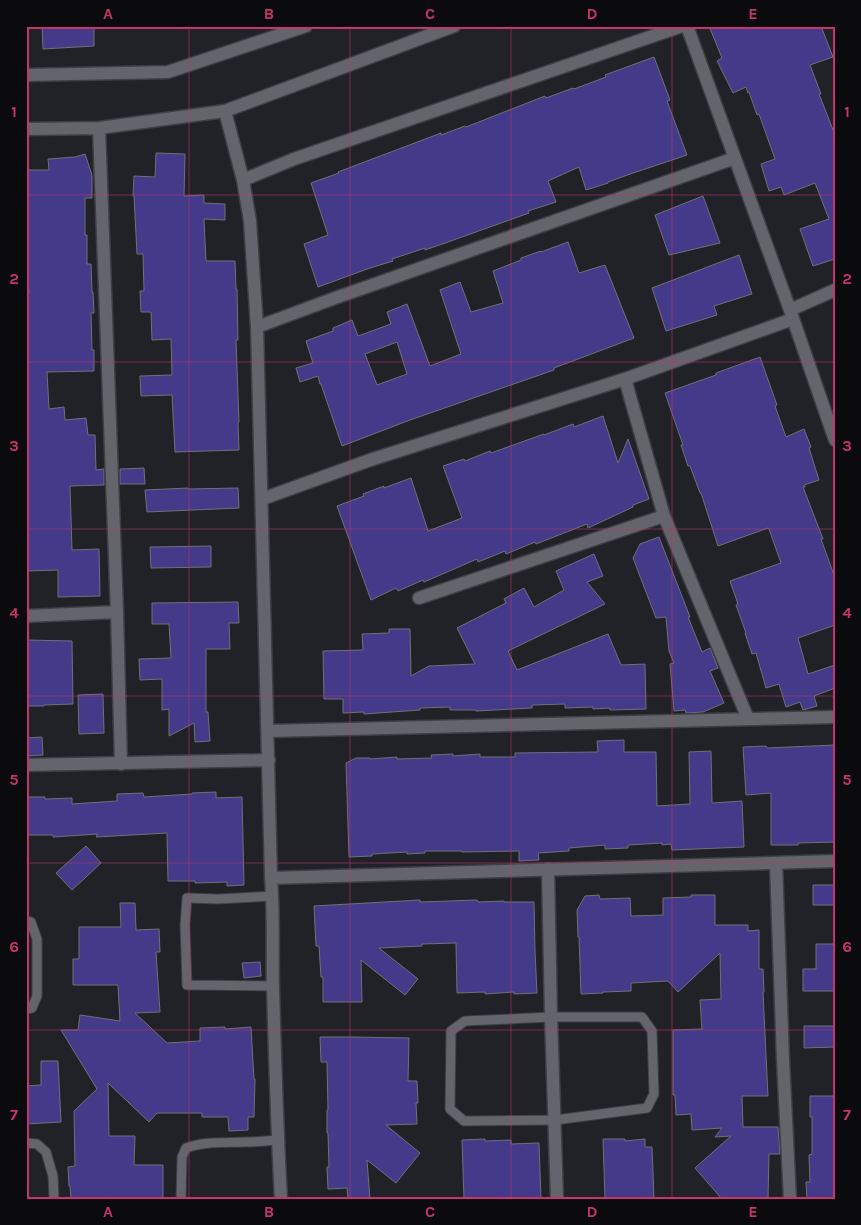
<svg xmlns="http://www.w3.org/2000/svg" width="861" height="1225" viewBox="0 0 861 1225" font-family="Karla,sans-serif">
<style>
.building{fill:#443a8a;stroke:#707078;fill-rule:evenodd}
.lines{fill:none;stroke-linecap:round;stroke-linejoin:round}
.service-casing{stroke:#3e3e43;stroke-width:11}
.minor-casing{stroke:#3e3e43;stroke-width:15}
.service{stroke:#64656c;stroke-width:9}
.minor{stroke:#64656c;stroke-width:12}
.grid{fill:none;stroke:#c4346d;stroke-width:1;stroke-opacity:0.55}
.neatline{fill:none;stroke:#c4346d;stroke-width:2}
.grid-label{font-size:16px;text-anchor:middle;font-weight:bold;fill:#c4346d}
</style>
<rect width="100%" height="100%" fill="#212228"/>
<path class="building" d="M42 26H94V46L43 49Z
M709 26H821L833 57 810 65 821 94H819L835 135V259L813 266 800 229 829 219 815 183 784 195 781 187 769 191 761 164 775 159 759 114 757 115 749 92 748 93 746 87 733 93 717 61 722 58Z
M654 57 670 100 667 101 687 155 633 173 608 182V183L586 190 579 167 548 181 556 202 528 211 529 213 448 242 425 250V248L392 259 393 261 370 268 318 287 304 244 328 235 311 183 339 173 338 172 441 133V135L465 126 466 127 545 96 546 98 573 88 574 89 606 77 605 75Z
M156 153 185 154 184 196 204 195V203L225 204V220L204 219 206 261H235L236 289H237L238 340H236L239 422H238L239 450 175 452 172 395 141 396 140 376 172 375 171 339 152 340 151 312H141L140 291H144L143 254H137L134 196H133L134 176 155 177Z
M85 154 92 175V198H85V235H87V264H91L92 292H93L94 313H91L92 350H94V371L47 372 49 409 64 407 65 420 86 418 88 435H95L96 470 104 469V485L70 486 72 550 99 549 100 596 58 597V570L26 571V349L28 314H26V293H29L26 255V170H49L48 159 75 157Z
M703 196 720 243 669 255 655 215Z
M568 242 579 273 605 265 634 338 554 368V370L410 420 342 446 321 384H320L318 376 300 382 296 368 313 363 306 341 333 331V328L352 320 358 336 391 324 387 312 407 304 430 366 461 354 440 290 460 282 471 312 503 303 493 271 521 260V258L541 251V252ZM397 342 407 374 377 385 365 354Z
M739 255 752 294 714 306 717 315 666 331 652 288Z
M760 357 777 405 775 406 786 437 804 429 811 447 809 448 819 480 804 485 805 487H803L823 539H821L835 578V625L798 638 808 674 835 665V688L814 696 817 706 803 710 800 702 786 707 779 684 766 688 756 653 752 654 745 633H746L736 605 738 604 730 581 781 563 769 529 768 528 718 546 701 493H700L690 466H688L681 445H683L665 393 716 375V373Z
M603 416 618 463 628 439 649 499 633 505V507L588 528 587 524 536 544 535 542 506 554 505 551 478 562 477 559 424 582 423 580 398 591 396 588 371 600 337 506 364 496 363 494 384 486V488L411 478 428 531 462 518 443 466 464 459 465 461 490 451 491 453 544 434V435L573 424 574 427Z
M144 468 145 484H120V469Z
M188 488V489L238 488 239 508 147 512 145 490Z
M659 537 690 617H688L702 652 710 648 718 668 710 671 724 703 703 712 686 713 685 710 674 711 670 664 674 663 669 651 666 617 656 618 633 558 640 544Z
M211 546V567L151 568 150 547Z
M594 554 603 576 587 582 605 604 508 651 517 670 608 634 621 665 645 664 646 709 610 710V708L593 709V707L565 708V704L532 705V708L476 711V710H450V707L420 708V710L364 714V712L343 713V699H324L323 651 363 650 362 634 389 633V629H410L411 676 429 666 475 664 457 628 506 603 504 599 524 588 534 607 564 590 556 571Z
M238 602 239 623H229L230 649H206V712H208L210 741 195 742 194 723 169 736V709L162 710V679L140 680 139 659 171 658 169 624H152V603Z
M26 640 72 641 73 704 44 705V706H26Z
M103 694 104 733 79 734 78 695Z
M42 737 43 755 27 756 26 738Z
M624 740V752H656L657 806 690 804 689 752 711 751 712 803 742 801 744 847 672 850 671 844 662 845V843L628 845V848L605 849V845L569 848V851L538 853 539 860 519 861V851L462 852V851H425V853L407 854V852L372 854V856L349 857 346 763 356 758H370V759L397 757V759L432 758 431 755 453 754V756L480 754V757H515V753L598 752 597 741Z
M835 745V842L798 843V845H771V793L746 795 743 747 766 746 767 748Z
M216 792V798L242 797 244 885 227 886V882L195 883V881H168L167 833 96 837 98 834 53 837V835H26V797H45V799L72 798V804L117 801V794L143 793 144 797 192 794V793Z
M86 846 101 863 72 890 56 873Z
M813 885H835V905H813Z
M599 895 600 899 630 898 631 916 663 915V898L691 897V895H715V925H748V931L759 930V969H763L764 992H763L768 1096H742L743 1127H778L780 1154H769L768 1199H722L695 1168 731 1136 715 1137 722 1128 692 1130 691 1114 676 1115 675 1095H673V1030L702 1029 700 1000 721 999 720 953 678 992 668 981 631 983V991L603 992V993L581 994 579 937H578L577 910 585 896Z
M420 900V902L477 900 478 902 504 901V902H534L535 952 537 993 514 994V992L485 994V992L457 993 456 943 422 944V946L379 948 418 979 405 995 361 960 362 1002H323V977H321L319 946H316L314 906Z
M120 903H135L136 930 159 929 160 952H156L160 1012 135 1013 167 1043 200 1041V1028L225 1027V1029L251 1027 254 1079H255L254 1117H248V1130L229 1131 228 1117H202V1113H157L149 1122 108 1083 109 1136H135L134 1165H163V1199H71L70 1186H69L68 1167 75 1166 74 1111 97 1089 61 1030H78L80 1015 120 1021 118 985H73V959H79V927H121Z
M816 944H835V991H803V969H816Z
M260 962 261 976 244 978 242 963Z
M804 1026H835V1047L804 1048Z
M320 1037H352L409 1038 408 1081H417L418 1103H416L417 1124 386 1125 420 1153 396 1183 367 1160 370 1199H348L347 1188 328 1189 327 1167H329L328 1133H327V1110H328L327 1062H321Z
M41 1061H58L61 1122 26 1124V1086L41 1085Z
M810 1096H835V1199H807L806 1182H810L809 1155 812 1154V1117H810Z
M485 1139V1141L511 1140V1144L539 1143 541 1199H464L462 1140Z
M603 1139H625V1141L645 1139V1147H652L654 1199H605Z"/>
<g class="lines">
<defs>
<path id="service" d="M273 896 218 899 187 898 185 925 187 985 273 986
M26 921 31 922 37 939V996L32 1008 26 1009
M551 1017H642L652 1031 654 1094 647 1108 555 1120 464 1121 450 1109 451 1031 465 1021Z
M26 1143 37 1144 46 1152 53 1176 54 1199
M181 1199 182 1157 186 1148C205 1141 225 1143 245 1142 256 1142 267 1141 278 1140"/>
<path id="minor" d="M687 26 790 310 835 440
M26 75 168 72 306 26
M225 111 243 180 250 221 257 327 271 878C274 914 272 951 273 988 275 1059 277 1129 281 1199
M99 128 117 612 121 764
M26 129 99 128 225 111 454 26
M243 180 294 159 682 26
M790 310 835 290
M257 327 335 298 735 158
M625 379 664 516 748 719
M262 499 370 460 625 379 793 319
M419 598 664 516
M26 616 117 612
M268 731 835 717
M26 765 269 760
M776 863 783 1060 790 1199
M548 869 551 1017 557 1199
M271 878 835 861"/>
</defs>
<use href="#service" class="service-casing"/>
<use href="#minor" class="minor-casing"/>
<use href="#service" class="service"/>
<use href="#minor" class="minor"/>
</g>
<path class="grid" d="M189 26V1199M350 26V1199M511 26V1199M672 26V1199M26 195H835M26 362H835M26 529H835M26 696H835M26 863H835M26 1030H835"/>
<rect width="861" height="1225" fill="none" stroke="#0b0b0e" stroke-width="55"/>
<rect x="28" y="28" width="806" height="1170" class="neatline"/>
<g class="grid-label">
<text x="108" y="19">A</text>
<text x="269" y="19">B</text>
<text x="430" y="19">C</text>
<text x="592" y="19">D</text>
<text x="753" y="19">E</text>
<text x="14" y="117">1</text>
<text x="847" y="117">1</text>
<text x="14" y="284">2</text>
<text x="847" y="284">2</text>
<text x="14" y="451">3</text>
<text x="847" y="451">3</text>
<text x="14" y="618">4</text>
<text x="847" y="618">4</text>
<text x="14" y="785">5</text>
<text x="847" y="785">5</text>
<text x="14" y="952">6</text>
<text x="847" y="952">6</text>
<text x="14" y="1120">7</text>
<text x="847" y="1120">7</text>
<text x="108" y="1217">A</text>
<text x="269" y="1217">B</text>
<text x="430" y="1217">C</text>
<text x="592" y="1217">D</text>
<text x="753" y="1217">E</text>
</g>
</svg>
